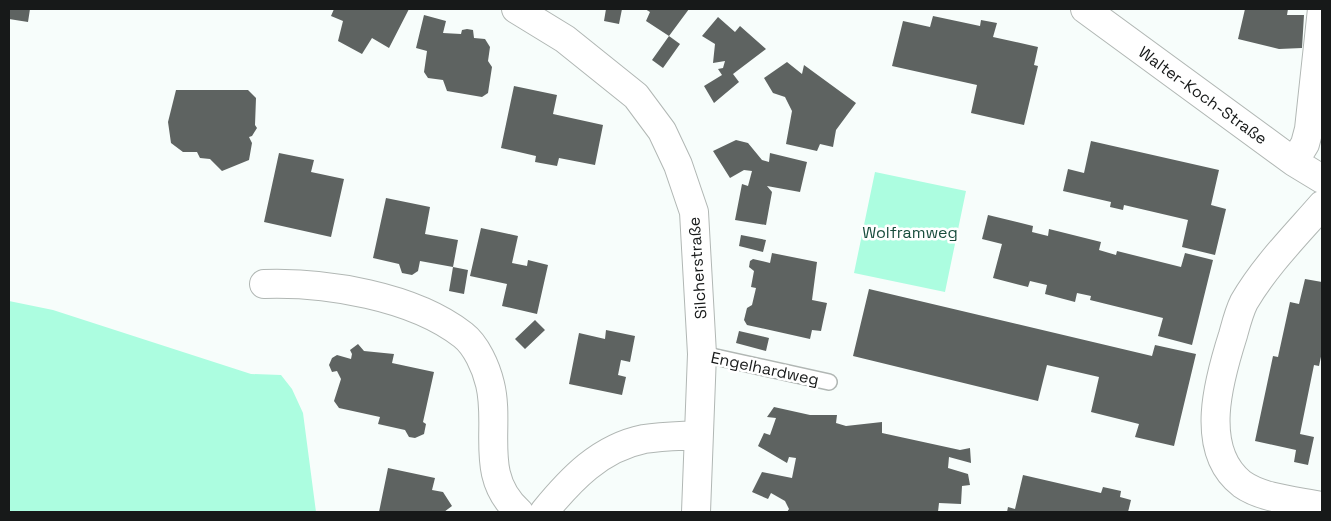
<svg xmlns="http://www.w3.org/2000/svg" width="1331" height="521" viewBox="0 0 1331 521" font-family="'Space Grotesk',sans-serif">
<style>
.green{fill:#acfde0}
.building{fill:#5e6361}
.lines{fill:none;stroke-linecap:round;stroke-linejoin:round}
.service-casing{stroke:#b1b7b4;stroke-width:18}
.minor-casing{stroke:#b1b7b4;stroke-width:30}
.service{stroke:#fff;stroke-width:15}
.minor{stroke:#fff;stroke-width:28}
.labels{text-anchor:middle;stroke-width:5;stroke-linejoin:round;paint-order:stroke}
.street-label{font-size:16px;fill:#171919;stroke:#fff}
.park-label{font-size:16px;fill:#184d3d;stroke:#fff}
</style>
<rect width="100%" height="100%" fill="#f7fdfb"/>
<path class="green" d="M875 172 966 191 945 292 854 273Z
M9 301 53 310 251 374 281 375 292 389 303 413 316 512H9Z"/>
<path class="building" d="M9 9H30L28 22 9 19Z
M334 9H409L389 48 372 38 362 54 338 41 343 21 331 16Z
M606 9H622L619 24 604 21Z
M645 9H689L669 36 646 21 650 12Z
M1245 9H1288L1287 15H1304L1302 48 1279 49 1238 39Z
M424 15 446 21 443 33 461 34 462 30 467 29 473 30 474 38 485 39 490 47 488 61 492 67 488 93 482 97 447 91 443 80 428 78 424 72 427 51 416 48Z
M933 16 980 26 981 20 997 23 993 37 1038 47 1034 65 1038 66 1024 125 971 113 977 85 892 66 903 21 930 27Z
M718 17 735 32 740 26 766 49 733 74 739 82 714 103 704 86 722 75 718 69 723 68 725 61 713 63 715 44 702 36Z
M669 36 680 44 663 68 652 60Z
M787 62 802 74 804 65 856 103 836 130 833 147 820 144 817 151 786 144 792 111 785 97 773 93 764 78Z
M514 86 557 95 553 114 603 125 595 165 559 158 557 166 535 162 536 156 501 148Z
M176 90H248L256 98 255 125 257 128 252 136 249 137 252 143 249 160 222 171 210 159 200 158 197 152H183L171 143 168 122Z
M736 140 748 143 762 160 769 162 770 153 807 162 800 192 767 186 772 192 766 225 735 220 742 184 748 186 752 171 744 170 730 178 713 151Z
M1091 141 1219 170 1211 205 1226 209 1215 255 1182 247 1188 220 1124 205 1123 210 1110 207 1111 202 1063 191 1068 169 1084 173Z
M279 153 314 160 311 172 344 179 331 237 264 222Z
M386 198 430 207 425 234 458 240 453 267 420 261 418 271 412 275 402 273 399 264 373 258Z
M988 215 1033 226 1032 232 1048 236 1049 229 1101 242 1099 250 1116 255 1117 251 1181 267 1185 253 1213 260 1192 345 1158 336 1163 318 1090 300 1091 296 1077 293 1075 302 1045 294 1047 285 1030 281 1028 287 993 278 1002 244 982 239Z
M481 228 518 236 512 263 527 266 528 260 548 265 537 314 502 306 507 284 470 276Z
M741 235 766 240 763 252 739 246Z
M772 253 817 262 812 300 827 303 821 331 812 330 810 339 747 325 744 320 747 308 752 305 756 288 751 287 754 271 749 267 750 261 753 259 770 263Z
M453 267 468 270 464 294 449 291Z
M1305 279 1322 282V352L1319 366 1314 365 1300 434 1314 437 1308 465 1294 462 1296 450 1255 441 1273 356 1278 357 1290 302 1299 304Z
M869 289 1152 356 1155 345 1196 354 1174 446 1135 437 1139 424 1091 412 1099 377 1047 365 1038 401 853 356Z
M535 320 545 330 525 349 515 339Z
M606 330 635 336 630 362 621 360 618 375 626 377 622 395 569 384 579 333 605 339Z
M739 331 769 338 766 351 736 343Z
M358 344 364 351 394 354 392 363 434 372 423 422 426 424 424 434 415 438 409 437 405 430 378 424 380 417 339 408 334 401 341 379 337 371 332 372 329 365 332 358 337 355 351 359 352 354 350 350Z
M774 407 810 415H837L836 423 846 426 882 422V433L960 450 970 448 971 463 949 457 948 468 968 474 970 485 962 486 961 504 939 503 938 512H787L789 509 785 501 771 493 768 499 752 492 762 472 792 478 796 458 789 457 787 463 758 446 764 433 770 435 776 418 767 417Z
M388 468 435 478 432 490 443 492 452 506 444 512H379Z
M1023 475 1101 493 1103 487 1121 491 1120 497 1131 500 1128 512H1007L1008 507 1015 509Z"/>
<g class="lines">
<defs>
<path id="service" d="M702 354 829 382"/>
<path id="minor" d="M516 9 565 39 636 96 662 131 678 165 694 212 702 354 696 512
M1085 9 1294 162 1322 179
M1294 162 1305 144 1309 129 1322 9
M1322 205C1295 236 1265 266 1244 302 1239 312 1236 324 1233 335 1219 379 1198 450 1242 484 1263 499 1298 501 1322 506
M264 284C326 282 413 296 463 335 476 345 486 367 490 384 501 428 478 476 519 512
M544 512C571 479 600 448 644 439 662 436 681 436 698 435"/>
</defs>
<use href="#service" class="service-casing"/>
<use href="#minor" class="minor-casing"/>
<use href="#service" class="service"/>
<use href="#minor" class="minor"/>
</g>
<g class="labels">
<g class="street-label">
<text transform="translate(1203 95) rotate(36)" y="6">Walter-Koch-Straße</text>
<text transform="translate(697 268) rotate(-94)" y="6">Silcherstraße</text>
<text transform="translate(765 368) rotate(12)" y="6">Engelhardweg</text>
</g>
<g class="park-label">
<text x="910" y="238">Wolframweg</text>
</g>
</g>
<rect width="1331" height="521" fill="none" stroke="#171919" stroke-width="20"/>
</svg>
